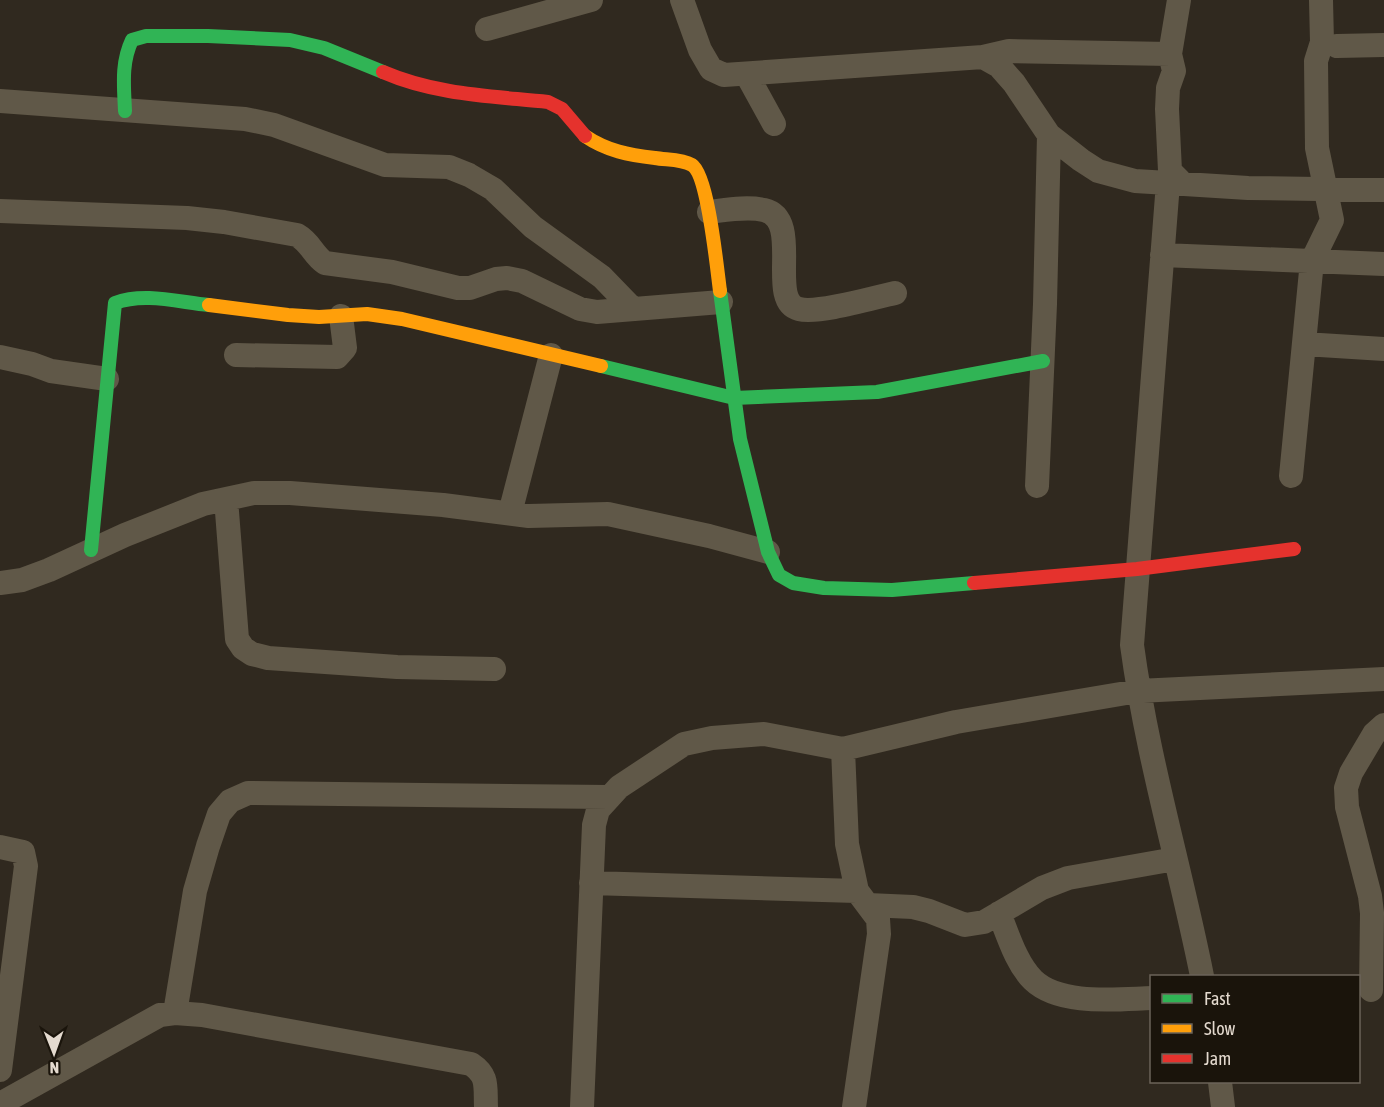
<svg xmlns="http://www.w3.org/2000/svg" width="1384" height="1107" viewBox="0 0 1384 1107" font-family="'Asap Condensed',sans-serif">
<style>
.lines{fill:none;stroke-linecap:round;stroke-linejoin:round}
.street{stroke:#605848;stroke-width:24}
.fast{stroke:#30b455;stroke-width:14}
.slow{stroke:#ff9f0a;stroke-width:14}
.jam{stroke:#e5322d;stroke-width:14}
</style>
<rect width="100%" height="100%" fill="#30291f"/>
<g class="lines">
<path class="street" d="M682 0 700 50 711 69 724 75 983 57 999 66 1014 83 1049 135 1081 160 1098 171 1135 181 1168 183 1248 188 1384 190
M1179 0 1170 54 1174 71 1168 88 1167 109 1170 171 1179 180 1168 183 1132 645C1147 757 1180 866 1202 976
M487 29 591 0
M1337 46 1384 45
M983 57 1009 51 1170 54
M747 75 774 124
M0 101 245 119 274 125 385 165 449 167 469 175 493 189 533 227 602 277 632 308
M0 211 187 218 224 222 297 235C311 243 313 255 325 263L392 272 458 288H470L496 279 507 278 522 281 580 309 597 312 721 302
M709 212C726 210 747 206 764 210 804 219 766 301 799 309 819 314 872 298 895 293
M1162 255 1384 264
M1304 344 1384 349
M236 355 337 357 345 348 341 316
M0 357 32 364 51 371 107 379
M1291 476 1312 261 1332 220 1317 148 1316 61 1322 42 1321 0
M1037 486 1045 304 1049 135
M226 499 237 639 243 648 252 654 268 658 397 667 494 669
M510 513 551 355
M0 583 22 580 49 570 125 535 203 504 254 493H290L443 505 529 516 608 514 709 536 768 552
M843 749 847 844 857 891 878 919 879 934 854 1107
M0 847 23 852 26 866 0 1070
M591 883 857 891
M868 905 913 907 929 911 965 925 984 922 1042 888 1068 878 1175 859
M999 913C1008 935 1016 963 1033 980 1060 1006 1117 999 1152 998
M1371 990 1372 913 1370 896 1347 807 1346 788 1351 773 1374 734 1384 725
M175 1013 195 891 208 846 219 814 230 801 248 793 609 797
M1220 1082 1223 1107
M0 1104 160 1015 175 1013 202 1015 471 1064C489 1076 485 1087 486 1107
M582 1107 594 825 598 810 619 787 684 744 712 738 764 734 843 749 956 722 1138 691 1384 679"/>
<path class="fast" d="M125 111C124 86 121 63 132 40L146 36H208L290 40 324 48 383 72
M720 291 740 439 768 552 779 575 793 583 824 588 892 590 974 583
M601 366 734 398 877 392 1043 361
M91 550 115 303C144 292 178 302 209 305"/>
<path class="slow" d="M585 136C607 151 629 155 655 158 666 160 682 159 692 165 708 175 717 269 720 291
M209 305 288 315 319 317 367 314 402 319 601 366"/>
<path class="jam" d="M383 72C436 95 492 96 548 102L562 109 585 136
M974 583 1137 569 1294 549"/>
</g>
<rect x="1150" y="975" width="210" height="108" fill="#1a140b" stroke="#6b6359" stroke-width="1.5"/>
<rect x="1162" y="994" width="30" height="9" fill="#30b455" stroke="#6b6359" stroke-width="1.5"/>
<text x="1204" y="1005" font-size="18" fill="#e4dacf">Fast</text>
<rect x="1162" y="1024" width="30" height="9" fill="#ff9f0a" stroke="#6b6359" stroke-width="1.5"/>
<text x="1204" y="1035" font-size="18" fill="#e4dacf">Slow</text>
<rect x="1162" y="1054" width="30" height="9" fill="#e5322d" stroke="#6b6359" stroke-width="1.5"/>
<text x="1204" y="1065" font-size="18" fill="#e4dacf">Jam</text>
<g transform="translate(54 1053) rotate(179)" stroke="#1a140b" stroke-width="4.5" paint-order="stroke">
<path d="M0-4.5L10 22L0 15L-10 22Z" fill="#e4dacf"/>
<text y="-9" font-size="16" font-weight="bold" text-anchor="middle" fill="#e4dacf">N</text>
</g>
</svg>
